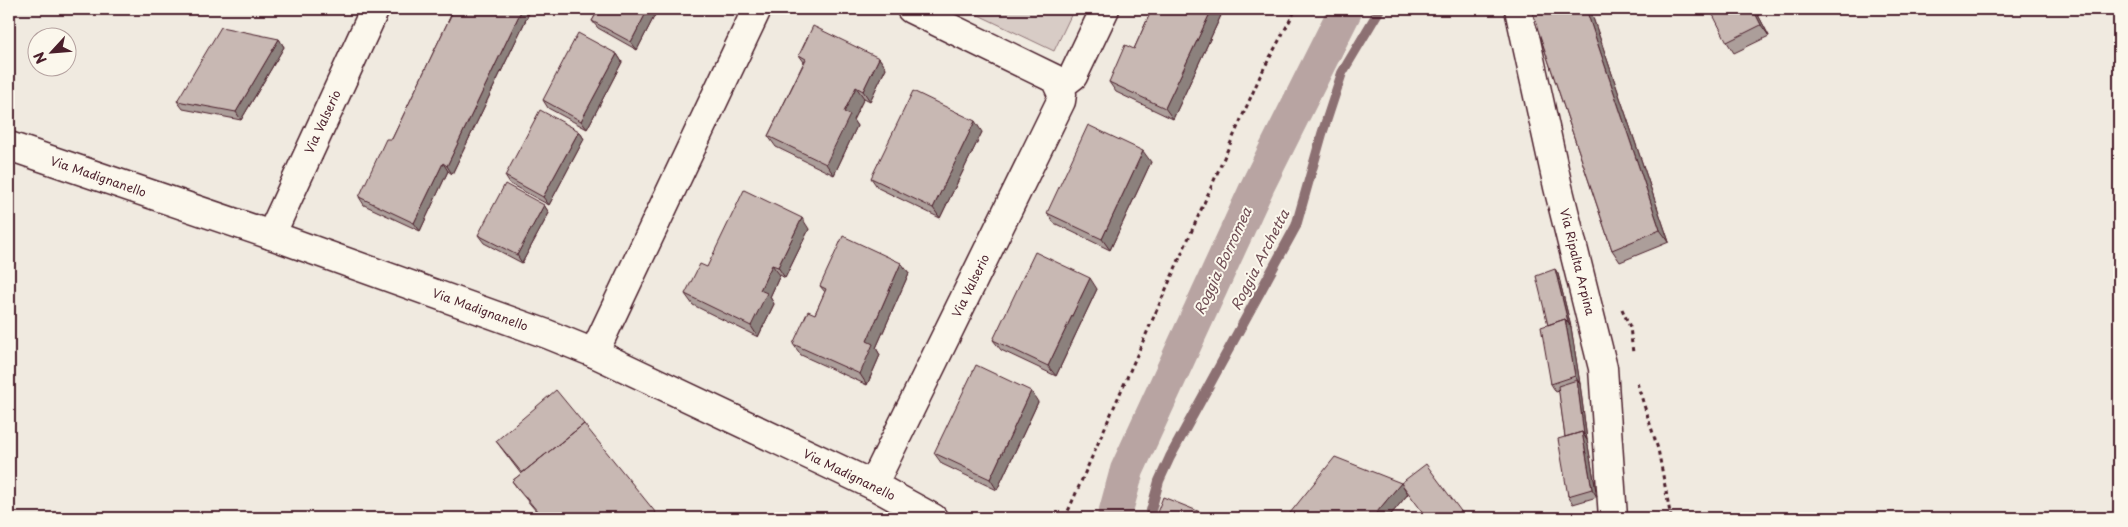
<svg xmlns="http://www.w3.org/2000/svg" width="2128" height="527" viewBox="0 0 2128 527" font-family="'Playpen Sans',sans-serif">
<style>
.green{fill:#d8ccc6;stroke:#917678}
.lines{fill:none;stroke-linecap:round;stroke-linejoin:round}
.stream{stroke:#8c6f72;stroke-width:10}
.canal{stroke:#b8a4a2;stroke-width:34}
.minor-casing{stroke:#4a1f2b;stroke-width:31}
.tertiary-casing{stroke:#4a1f2b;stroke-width:31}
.path{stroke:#4a1f2b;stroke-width:3;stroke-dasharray:4 4;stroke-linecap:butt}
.minor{stroke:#fbf7ec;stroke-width:28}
.tertiary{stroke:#fbf7ec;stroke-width:28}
.wall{fill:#ac9e9a;stroke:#4a1f2b}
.shaded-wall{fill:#8c817d;stroke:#4a1f2b}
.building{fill:#c8b8b3;stroke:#4a1f2b}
.labels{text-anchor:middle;stroke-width:4;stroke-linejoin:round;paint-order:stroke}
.street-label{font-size:12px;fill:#4a1f2b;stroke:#fbf7ec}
.water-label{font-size:14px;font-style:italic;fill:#704e55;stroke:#fbf7ec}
</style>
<rect width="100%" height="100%" fill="#f0eae0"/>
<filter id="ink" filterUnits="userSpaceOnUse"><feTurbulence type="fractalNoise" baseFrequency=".02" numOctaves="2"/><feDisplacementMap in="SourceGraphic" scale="10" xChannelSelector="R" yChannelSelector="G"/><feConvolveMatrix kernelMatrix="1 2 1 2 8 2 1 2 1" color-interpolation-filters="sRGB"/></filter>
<g filter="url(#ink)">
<path class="green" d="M966 9H1074L1054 51Z"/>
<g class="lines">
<path class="stream" d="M1149 518 1159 481 1170 457 1296 226 1322 134 1342 73 1380 9"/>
<path class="canal" d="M1114 518 1127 470 1258 185 1346 9"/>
<defs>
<path id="minor" d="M1060 86 1073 76 1105 9
M271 235 375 9
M594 353 757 9
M873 485 1061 101 1062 94 1055 79 911 9"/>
<path id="tertiary" d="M1519 9 1558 187 1603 368 1613 518
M9 146 271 235 547 334 594 353 873 485 933 518"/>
</defs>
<use href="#minor" class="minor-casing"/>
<use href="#tertiary" class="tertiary-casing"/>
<path class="path" d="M1622 309 1630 327 1633 353
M1637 383 1658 449 1671 518
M1065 518 1261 74 1296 9"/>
<use href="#minor" class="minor"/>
<use href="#tertiary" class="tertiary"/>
</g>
<path class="wall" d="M454 9H531L452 174 448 171 420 231 364 205 359 197 392 139Z
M599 9H658L637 50 598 28 592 21Z
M1152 9H1224L1173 119 1116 92 1109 82 1134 49Z
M1531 9H1590L1669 242 1620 262 1612 250Z
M1755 9 1769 36 1734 53 1727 42Z
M279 39 284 47 241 120 183 109 177 101Z
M617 54 622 62 587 129 548 108 543 100Z
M799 55 879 58 886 68 870 101 864 98 853 120 857 126 834 175 776 147 768 136 804 62Z
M579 131 584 139 549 205 510 184 505 176Z
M982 132 940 218 878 188 871 178Z
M1151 162 1110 250 1054 223 1047 213Z
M544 205 549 213 522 263 484 243 478 235Z
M809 229 785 278 780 275 770 297 774 304 758 337 693 305 685 294 707 267Z
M901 263 909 273 876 348 880 355 867 385 801 355 793 344 815 314 825 292 820 286Z
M1555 269 1558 274 1571 327 1580 384 1587 440 1597 497 1573 504 1568 496 1565 437 1559 391 1556 392 1551 384 1548 325Z
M1097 289 1056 376 1001 350 993 340Z
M1038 402 997 490 942 464 934 453Z
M496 441 660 518H542L520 492 512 481 521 474Z
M1408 494 1388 518H1294L1290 513Z"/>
<path class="shaded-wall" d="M522 9H531L452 174 447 166Z
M648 9H658L637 50 631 42Z
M1212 9H1224L1173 119 1165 108Z
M1586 9H1590L1669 242 1660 230Z
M1753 9H1755L1769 36 1761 25Z
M279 39 284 47 241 120 236 112Z
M617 54 622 62 587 129 581 121Z
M879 58 886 68 870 101 863 91Z
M856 87 864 98 853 120 857 126 834 175 826 164 844 112Z
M975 121 982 132 940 218 933 208Z
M579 131 584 139 549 205 543 197Z
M1143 151 1151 162 1110 250 1102 239Z
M443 163 448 171 420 231 414 223Z
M544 205 549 213 522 263 517 255Z
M802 218 809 229 785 278 778 267Z
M901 263 909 273 876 348 880 355 867 385 860 374 867 341Z
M772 265 780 275 770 297 774 304 758 337 751 326 760 290Z
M1555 269 1558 274 1571 327 1568 322Z
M1090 278 1097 289 1056 376 1048 366Z
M1565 319 1571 327 1580 384 1575 376Z
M1577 380 1580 384 1587 440 1584 435Z
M1031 391 1038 402 997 490 990 479Z
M1582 432 1587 440 1597 497 1592 489Z
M1401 483 1408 494 1388 518H1372Z"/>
<path class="building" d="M454 9H522L447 166 443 163 414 223 359 197 386 139H392Z
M599 9H648L631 42 592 21Z
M1152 9H1212L1165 108 1109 82 1125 45 1134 49Z
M1531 9H1586L1660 230 1612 250Z
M1710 9H1753L1761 25 1727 42Z
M813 26 879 58 863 91 856 87 844 112 850 115 826 164 768 136 806 59 799 55Z
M221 27 279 39 236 112 177 101Z
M578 33 617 54 581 121 543 100Z
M913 91 975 121 933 208 871 178Z
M540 110 579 131 543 197 505 176Z
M1088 125 1143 151 1102 239 1047 213Z
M505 184 544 205 517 255 478 235Z
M744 190 802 218 778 267 772 265 760 290 767 293 751 326 685 294 700 264 707 267Z
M843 236 901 263 867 341 873 344 860 374 793 344 808 311 815 314 826 289 820 286Z
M1035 252 1090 278 1048 366 993 340Z
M1555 269 1568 322 1565 319 1548 325 1536 276Z
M1565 319 1575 376 1551 384 1541 327Z
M976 365 1031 391 990 479 934 453Z
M1577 380 1584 435 1582 432 1565 437 1558 386Z
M556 390 584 424 522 473 496 441Z
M584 424 660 518H543L512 481Z
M1582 432 1592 489 1568 496 1558 439Z
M1335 457 1401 483 1372 518H1304L1290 513Z
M1426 464 1466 518H1427L1401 483Z
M1163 497 1215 518H1155Z"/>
</g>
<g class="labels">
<g class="street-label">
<text transform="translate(323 122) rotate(-65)" y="4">Via Valserio</text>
<text transform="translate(98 177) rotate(19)" y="4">Via Madignanello</text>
<text transform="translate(1577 262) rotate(76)" y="4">Via Ripalta Arpina</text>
<text transform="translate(971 286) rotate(-64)" y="4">Via Valserio</text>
<text transform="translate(480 310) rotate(20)" y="4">Via Madignanello</text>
<text transform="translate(849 475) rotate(26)" y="4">Via Madignanello</text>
</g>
<g class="water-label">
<text transform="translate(1260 260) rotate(-63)" y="5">Roggia Archetta</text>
<text transform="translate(1223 261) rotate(-65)" y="5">Roggia Borromea</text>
</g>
</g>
<rect width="2128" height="527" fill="none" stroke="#fbf7ec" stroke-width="30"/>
<rect x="15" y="15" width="2098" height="497" fill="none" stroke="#4a1f2b" stroke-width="2" filter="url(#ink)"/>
<g transform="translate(52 52) rotate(244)"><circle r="24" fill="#fbf7ec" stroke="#b4a19f"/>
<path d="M0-4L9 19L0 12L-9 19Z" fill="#4a1f2b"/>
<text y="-8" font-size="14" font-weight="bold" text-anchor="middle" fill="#4a1f2b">N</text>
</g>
</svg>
